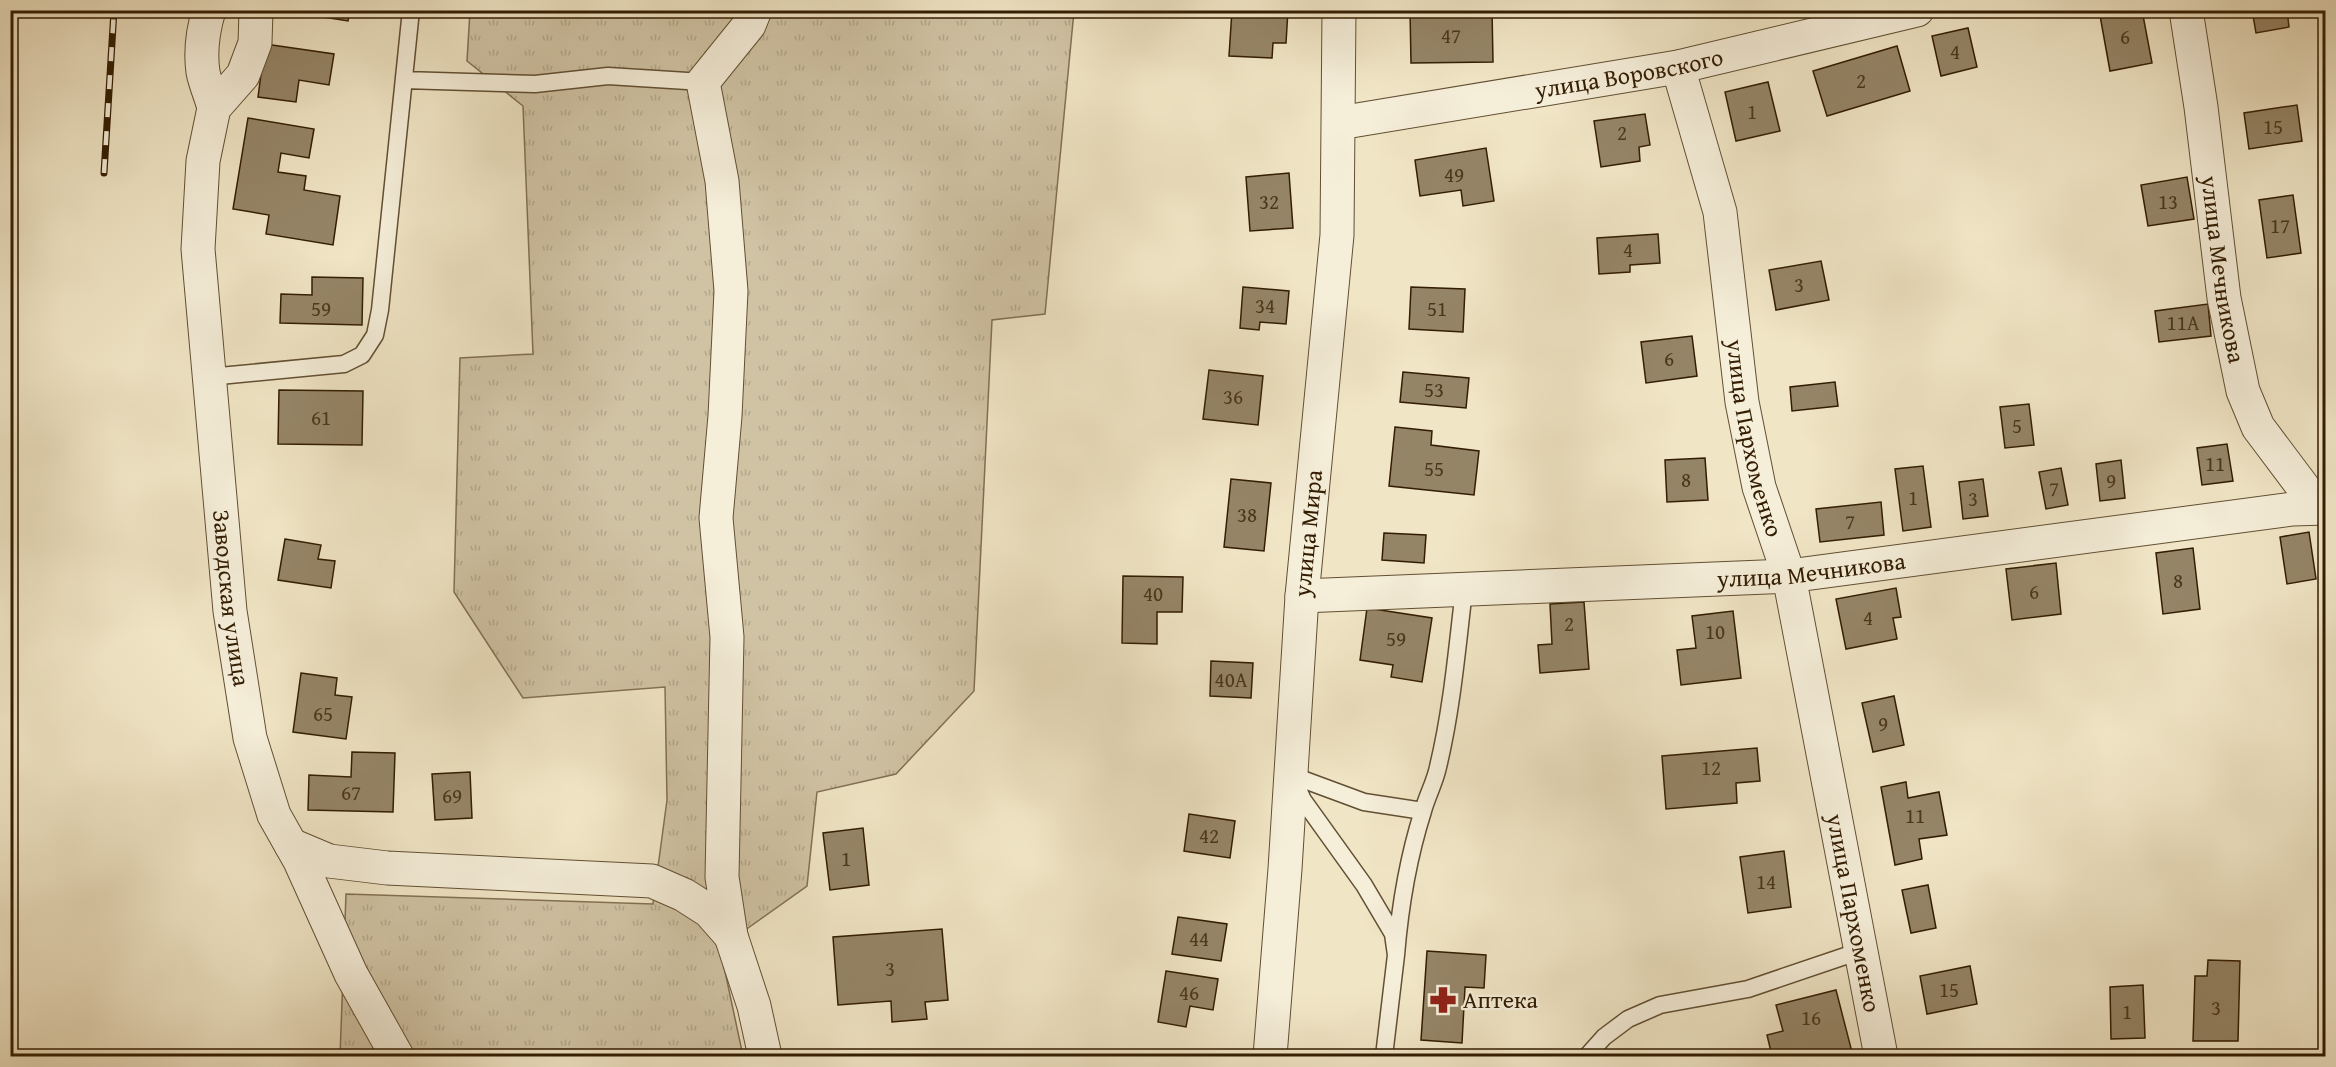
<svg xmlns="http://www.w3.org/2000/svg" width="2336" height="1067" viewBox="0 0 2336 1067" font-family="'Gentium Book Plus',serif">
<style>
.grass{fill:url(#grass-tufts);stroke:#827053;stroke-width:1.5}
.building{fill:#958567;stroke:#331d02;stroke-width:1.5}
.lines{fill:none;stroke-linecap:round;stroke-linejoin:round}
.service-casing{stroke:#624f33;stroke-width:19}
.minor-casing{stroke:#624f33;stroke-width:35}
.tertiary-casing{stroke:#624f33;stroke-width:35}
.service{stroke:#f5eed9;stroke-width:16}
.minor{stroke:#f5eed9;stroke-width:33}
.tertiary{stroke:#f5eed9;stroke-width:33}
.rail-casing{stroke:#331d02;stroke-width:7}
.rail{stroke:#f5eed9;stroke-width:4.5;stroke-dasharray:14;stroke-linecap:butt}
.labels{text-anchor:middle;stroke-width:4.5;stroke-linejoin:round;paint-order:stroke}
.number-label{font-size:21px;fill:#4c371b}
.street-label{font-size:24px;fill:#331d02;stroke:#f5eed9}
.poi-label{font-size:24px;fill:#331d02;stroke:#f5eed9;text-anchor:start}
</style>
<defs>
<pattern id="grass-tufts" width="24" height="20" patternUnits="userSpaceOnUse" patternTransform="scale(1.5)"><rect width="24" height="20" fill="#d0c3a4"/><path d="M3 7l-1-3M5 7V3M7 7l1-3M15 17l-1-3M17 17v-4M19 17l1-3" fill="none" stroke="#b3a78c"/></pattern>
</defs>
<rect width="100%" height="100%" fill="#f0e5c5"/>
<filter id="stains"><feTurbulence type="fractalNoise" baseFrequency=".00333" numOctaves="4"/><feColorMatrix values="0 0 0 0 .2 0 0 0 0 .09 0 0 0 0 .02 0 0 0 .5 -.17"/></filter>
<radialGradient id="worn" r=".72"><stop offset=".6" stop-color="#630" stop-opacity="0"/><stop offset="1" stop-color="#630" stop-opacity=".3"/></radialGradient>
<path class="grass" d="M470 11H1074L1045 314 992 320 974 691 896 774 817 792 807 886 720 948 743 1056H340L346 894 653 904 667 800 665 687 523 698 454 592 460 358 533 354 523 106 467 61Z"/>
<path class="building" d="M298 10H350L348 21 298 13Z
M1232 10H1288L1286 43H1273L1272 58 1229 56Z
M1410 10H1492L1493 62 1411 63Z
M2099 10H2142L2152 63 2110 71Z
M2252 10H2287L2289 27 2256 33Z
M1968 28 1977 67 1941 76 1932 36Z
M265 44 334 54 329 85 299 80 296 102 258 97Z
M1897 46 1910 91 1827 116 1813 71Z
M1768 82 1780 131 1736 141 1725 92Z
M2297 105 2302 141 2249 149 2244 113Z
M1645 114 1650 145 1639 147 1640 161 1601 167 1594 121Z
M248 118 314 129 309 158 281 153 278 172 306 176 304 190 340 196 333 245 266 234 269 215 233 209Z
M1486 148 1494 201 1463 206 1461 190 1420 196 1415 160Z
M1289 173 1293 228 1250 231 1246 177Z
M2187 177 2194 219 2148 226 2141 185Z
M2293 195 2301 253 2267 258 2259 200Z
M1658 234 1660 263 1630 265V272L1599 274 1597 238Z
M1821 261 1829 300 1776 310 1769 270Z
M312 277 363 278 362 325 280 323 281 294 312 295Z
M1243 287 1289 291 1286 324 1260 322 1259 330 1240 328Z
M1411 287 1465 289 1463 332 1409 329Z
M2208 304 2211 336 2159 342 2155 311Z
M1692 336 1697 376 1646 383 1641 342Z
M1209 370 1263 376 1258 425 1203 419Z
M1403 372 1469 378 1466 408 1400 402Z
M1835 382 1838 406 1792 411 1790 387Z
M279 390 363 391 362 445 278 444Z
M2029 404 2034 445 2005 448 2000 407Z
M1395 427 1432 431 1431 445 1479 451 1474 495 1389 486Z
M2227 444 2233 481 2202 485 2197 448Z
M1705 458 1708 500 1667 502 1665 460Z
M2121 460 2125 498 2100 501 2096 464Z
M1923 466 1931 527 1903 531 1895 469Z
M2061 468 2068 505 2046 509 2039 472Z
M1231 479 1271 483 1264 551 1224 547Z
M1983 479 1988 516 1963 519 1959 482Z
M1881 502 1884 535 1820 542 1816 509Z
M2309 532 2316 579 2287 584 2280 537Z
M1384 533 1426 535 1424 563 1382 560Z
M285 539 321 545 318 559 335 561 331 588 278 580Z
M2193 548 2200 609 2163 614 2156 553Z
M2056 563 2061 614 2012 620 2006 569Z
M1123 576 1183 577 1182 612H1157V644L1122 643Z
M1896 588 1901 617 1893 618 1897 639 1846 649 1836 599Z
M1584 602 1589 669 1540 673 1538 645 1552 644 1550 604Z
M1367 608 1432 618 1422 682 1391 677 1393 665 1360 660Z
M1733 611 1741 678 1681 685 1677 650 1696 648 1692 616Z
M1211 661 1253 663 1251 698 1210 696Z
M301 673 337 678 335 695 352 697 346 739 293 732Z
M1894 696 1904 745 1873 752 1862 703Z
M1757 748 1760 781 1736 783 1737 803 1666 809 1662 756Z
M352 752 395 753 393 812 308 810 309 775 351 777Z
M470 772 472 818 435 820 432 774Z
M1906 782 1908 798 1939 792 1947 835 1919 839 1922 859 1895 865 1881 787Z
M1189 814 1235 821 1230 858 1184 851Z
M863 828 869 885 830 890 823 833Z
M1784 851 1791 907 1748 913 1740 857Z
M1928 885 1936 928 1911 933 1902 890Z
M1178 917 1227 924 1221 961 1172 954Z
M942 929 948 1000 925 1002 927 1019 892 1022 891 1001 838 1005 833 937Z
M1427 951 1486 955 1484 988 1465 987 1462 1043 1421 1040Z
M2208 960 2240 961 2238 1041H2193L2195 976H2207Z
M1970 966 1977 1004 1927 1014 1920 976Z
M1166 971 1218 979 1213 1010 1190 1006 1186 1027 1158 1022Z
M2143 985 2145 1038 2111 1039 2110 987Z
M1836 990 1853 1056H1772L1767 1035 1783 1031 1776 1005Z"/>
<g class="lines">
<defs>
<path id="service" d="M404 80 535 84 608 76 703 82
M209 377 344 364 362 355 375 335 380 310 411 10
M1291 775 1364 802 1423 811
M1296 785 1303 800 1364 885 1393 934 1396 955 1384 1056
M1396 955C1400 906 1408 858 1423 811 1427 796 1435 782 1438 767 1452 709 1457 649 1464 590
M1587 1056 1604 1037 1628 1019 1660 1005 1748 989 1860 951"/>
<g id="minor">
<path d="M209 10C203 30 200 51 203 72 205 83 211 96 214 108"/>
<path id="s1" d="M256 10 255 43 243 75 214 108 203 161 198 249 230 611 250 738 274 815 300 861 351 974 397 1056"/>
<path d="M755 10 749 25 703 82 722 181 731 291 725 416 716 518 727 637 722 877 731 936 754 1006 765 1056"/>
<path id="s2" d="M2186 10 2201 107 2224 298 2243 391 2258 427 2318 507"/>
<path id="s3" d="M1678 67 1720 212 1742 402 1759 487 1789 576 1881 1056"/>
<path id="s4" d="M1339 123 1678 67 1917 10"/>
<path id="s5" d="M1302 596 1789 576 2293 509 2326 508"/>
<path d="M291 845 329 861 387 868 652 881 684 895 709 911 731 936"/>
</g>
<g id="tertiary">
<path id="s6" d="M1270 1056 1285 869 1302 596 1337 235 1339 10"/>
</g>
</defs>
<use href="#service" class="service-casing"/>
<use href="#minor" class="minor-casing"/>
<use href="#tertiary" class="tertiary-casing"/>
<use href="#service" class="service"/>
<use href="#minor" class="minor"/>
<use href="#tertiary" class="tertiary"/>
<defs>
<path id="rail" d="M104 173 114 10"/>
</defs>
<use href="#rail" class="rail-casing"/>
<use href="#rail" class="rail"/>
</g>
<defs>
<symbol id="pharmacy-bare" viewBox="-9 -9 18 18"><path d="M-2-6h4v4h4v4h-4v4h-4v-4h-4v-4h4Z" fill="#8f2418" stroke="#f5eed9" stroke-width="2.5" paint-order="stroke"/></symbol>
</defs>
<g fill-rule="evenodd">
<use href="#pharmacy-bare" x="1424" y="981" width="38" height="38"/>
</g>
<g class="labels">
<g class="number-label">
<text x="1451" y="43">47</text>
<text x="2125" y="44">6</text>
<text x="1955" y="59">4</text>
<text x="1861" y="88">2</text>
<text x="1752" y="119">1</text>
<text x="2273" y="134">15</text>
<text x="1622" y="140">2</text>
<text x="1454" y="182">49</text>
<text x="1269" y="209">32</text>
<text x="2168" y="209">13</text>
<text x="2280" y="233">17</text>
<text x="1628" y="257">4</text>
<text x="1799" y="292">3</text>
<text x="1265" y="313">34</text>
<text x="321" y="316">59</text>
<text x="1437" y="316">51</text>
<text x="2183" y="330">11А</text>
<text x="1669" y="366">6</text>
<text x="1434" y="397">53</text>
<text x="1233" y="404">36</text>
<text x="321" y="425">61</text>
<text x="2017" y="433">5</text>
<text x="2215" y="471">11</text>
<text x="1434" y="476">55</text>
<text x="1686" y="487">8</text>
<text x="2111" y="488">9</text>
<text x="2054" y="496">7</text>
<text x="1913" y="505">1</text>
<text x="1973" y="506">3</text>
<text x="1247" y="522">38</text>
<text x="1850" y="529">7</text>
<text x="2178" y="588">8</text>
<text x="2034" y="599">6</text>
<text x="1153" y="601">40</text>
<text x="1868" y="625">4</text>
<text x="1569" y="631">2</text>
<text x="1715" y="639">10</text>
<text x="1396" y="646">59</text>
<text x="1231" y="687">40А</text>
<text x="323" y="721">65</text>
<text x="1883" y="731">9</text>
<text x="1711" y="775">12</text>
<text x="351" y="800">67</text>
<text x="452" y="803">69</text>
<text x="1915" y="823">11</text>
<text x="1209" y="843">42</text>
<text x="846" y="866">1</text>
<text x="1766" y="889">14</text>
<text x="1199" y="946">44</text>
<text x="890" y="976">3</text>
<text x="1949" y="997">15</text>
<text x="1189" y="1000">46</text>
<text x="2216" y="1015">3</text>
<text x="2127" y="1019">1</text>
<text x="1811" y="1025">16</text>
</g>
<g class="street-label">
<text dy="8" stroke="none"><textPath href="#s4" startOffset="294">улица Воровского</textPath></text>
<text dy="8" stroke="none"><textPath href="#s2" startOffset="262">улица Мечникова</textPath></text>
<text dy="8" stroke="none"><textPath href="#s3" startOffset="380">улица Пархоменко</textPath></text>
<text dy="8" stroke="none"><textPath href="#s6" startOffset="524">улица Мира</textPath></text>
<text dy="8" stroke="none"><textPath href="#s5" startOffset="510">улица Мечникова</textPath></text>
<text dy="8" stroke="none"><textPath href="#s1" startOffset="604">Заводская улица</textPath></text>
<text dy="8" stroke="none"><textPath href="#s3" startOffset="866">улица Пархоменко</textPath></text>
</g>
<g class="poi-label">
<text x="1463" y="1008">Аптека</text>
</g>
</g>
<rect width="2336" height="1067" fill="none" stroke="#f0e5c5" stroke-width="36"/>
<rect x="12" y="12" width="2312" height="1043" fill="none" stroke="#331d02" stroke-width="3"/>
<rect x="18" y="18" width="2300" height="1031" fill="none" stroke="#331d02" stroke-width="1.5"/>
<rect width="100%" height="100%" filter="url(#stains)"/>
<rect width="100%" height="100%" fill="url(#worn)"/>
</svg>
